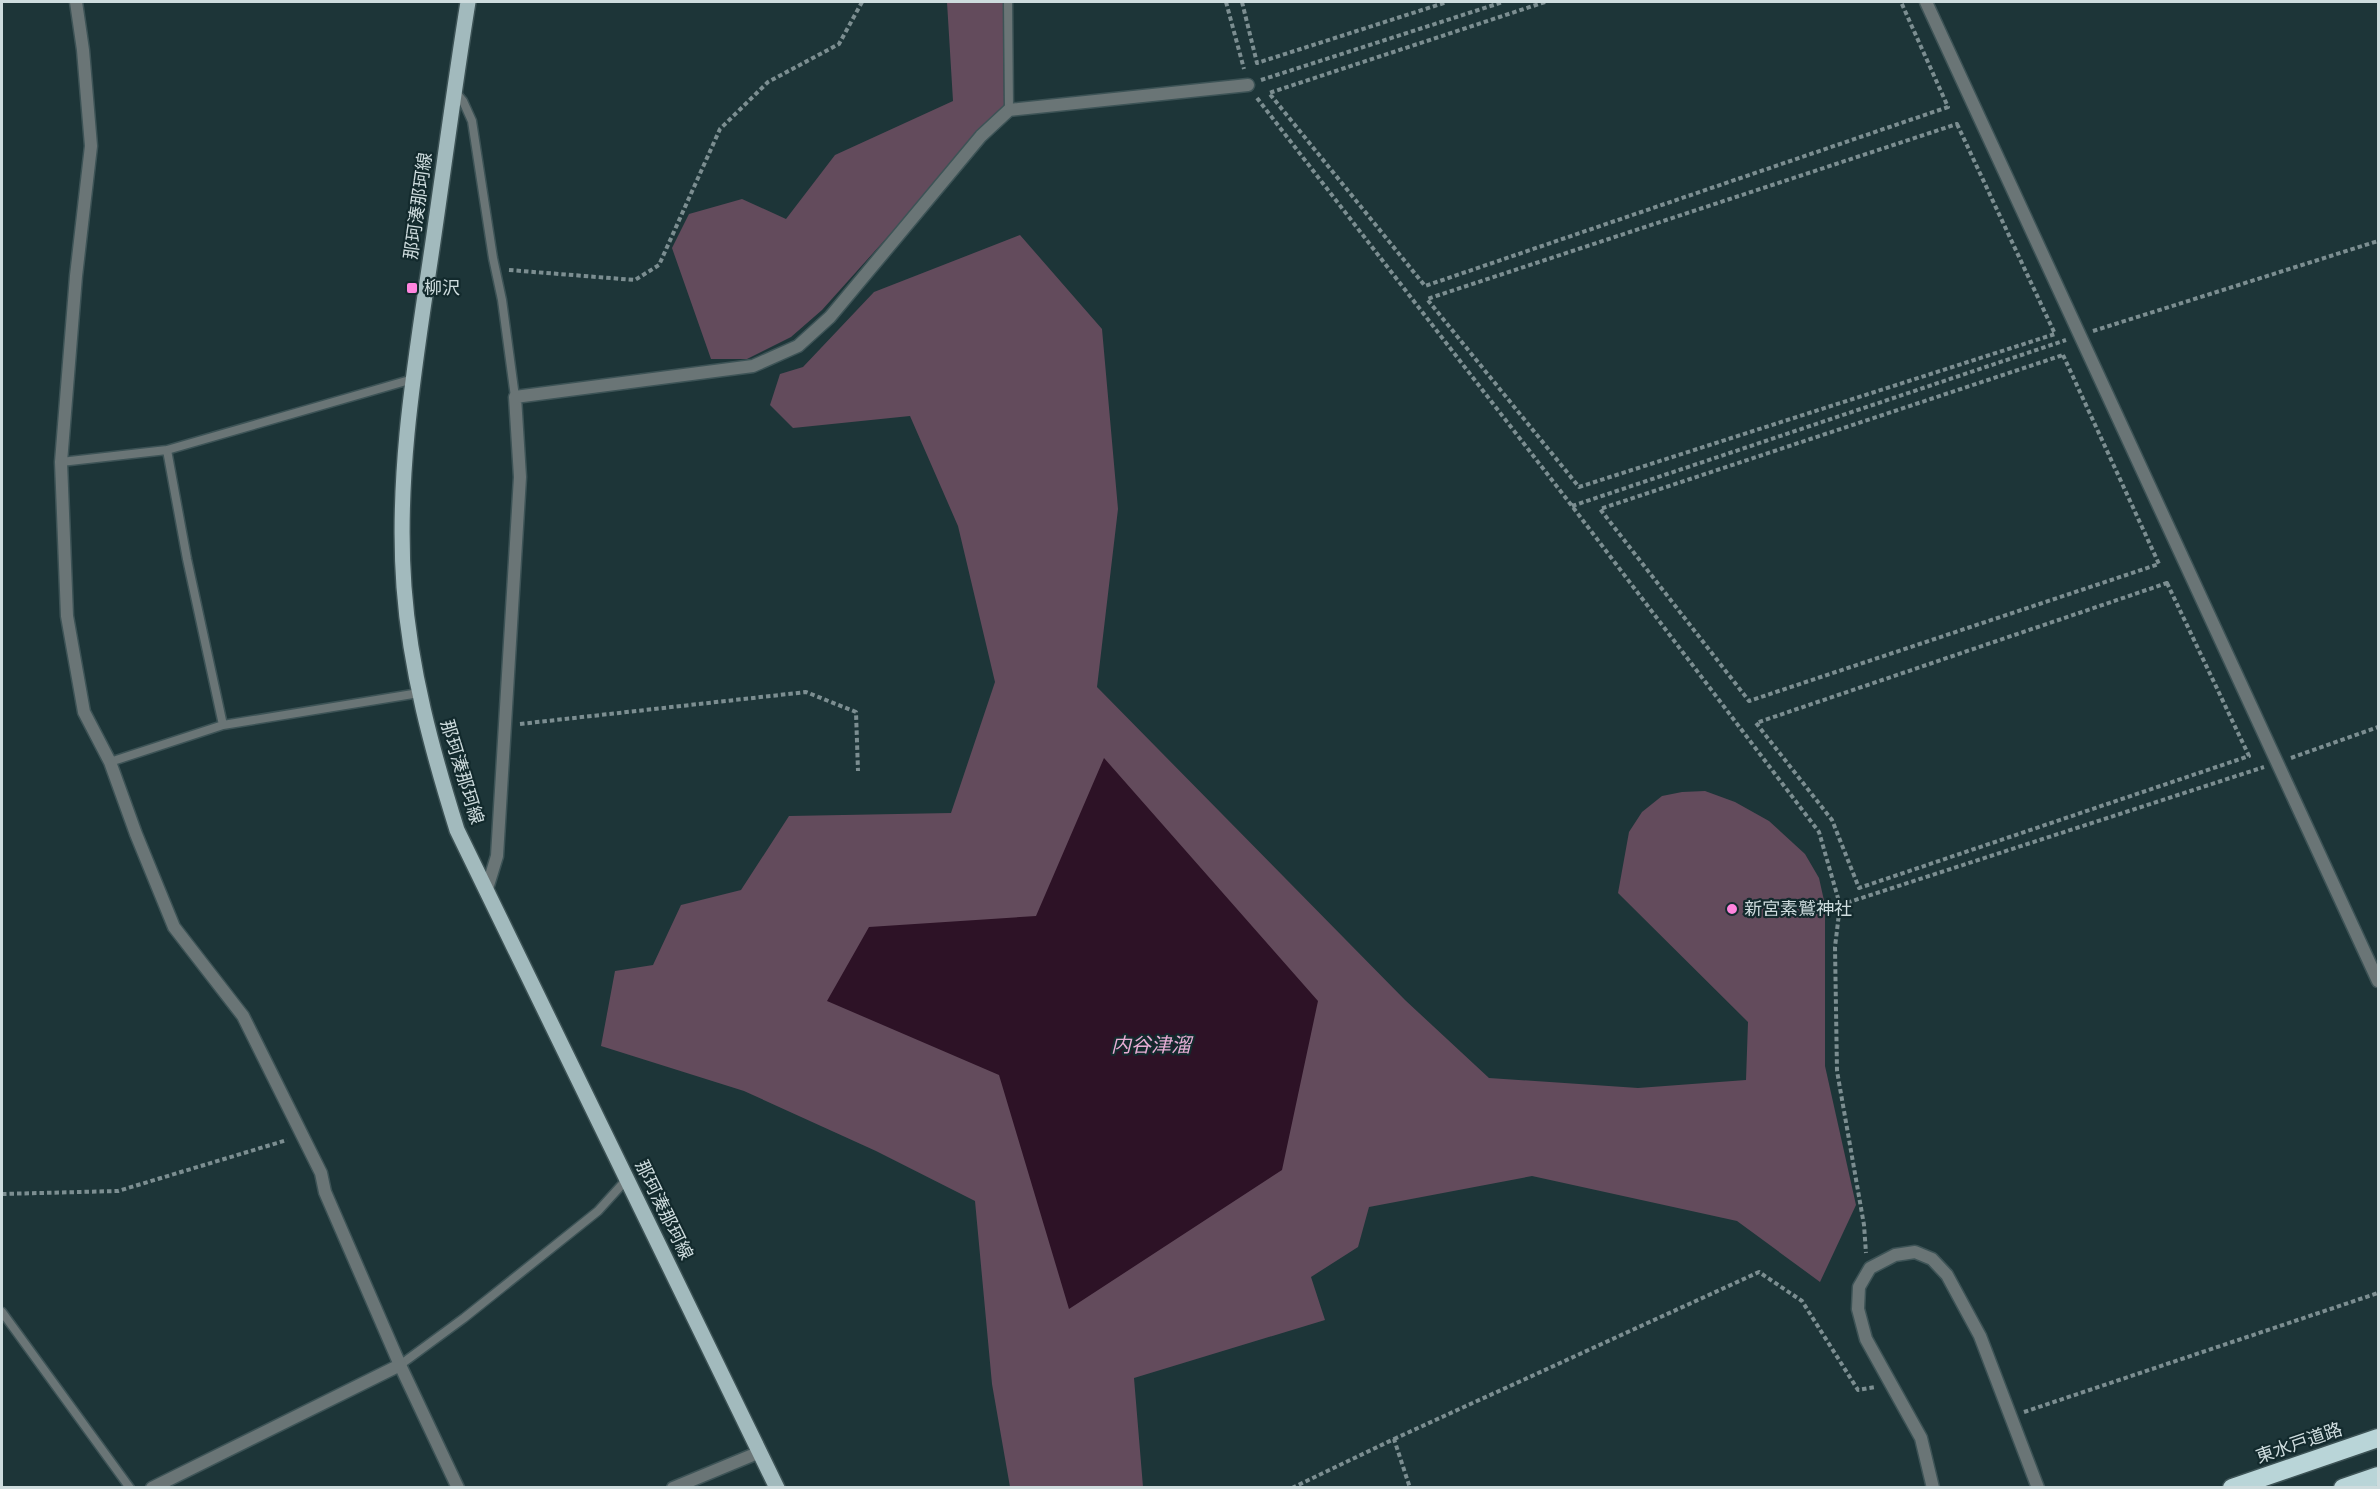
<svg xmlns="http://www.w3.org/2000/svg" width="2380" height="1489" viewBox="0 0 2380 1489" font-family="'IBM Plex Serif','Noto Sans JP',serif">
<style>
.green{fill:#634b5c}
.water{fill:#2d1226}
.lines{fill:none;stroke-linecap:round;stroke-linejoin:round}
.service-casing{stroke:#3d5356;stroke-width:11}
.minor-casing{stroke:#3d5356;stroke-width:15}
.tertiary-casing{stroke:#3d5356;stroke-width:15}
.primary-casing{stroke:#3d5356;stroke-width:18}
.motorway-casing{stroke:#3d5356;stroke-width:21}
.path{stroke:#7c8e91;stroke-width:4;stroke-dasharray:4.5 3;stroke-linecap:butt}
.service{stroke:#6a7576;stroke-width:8}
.minor{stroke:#6a7576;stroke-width:12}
.tertiary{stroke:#6a7576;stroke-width:12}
.primary{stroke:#a2babd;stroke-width:15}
.motorway{stroke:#b9d5d8;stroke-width:18}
.poi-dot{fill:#ff85de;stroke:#132a2d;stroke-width:2}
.labels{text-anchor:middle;stroke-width:4.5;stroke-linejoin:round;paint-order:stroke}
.street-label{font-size:18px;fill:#cedcde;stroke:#132a2d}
.poi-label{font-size:18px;fill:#cedcde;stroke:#132a2d;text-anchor:start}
.water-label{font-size:20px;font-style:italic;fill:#e6add4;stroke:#132a2d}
</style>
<rect width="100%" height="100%" fill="#1d3538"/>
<path class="green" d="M947 2H1003L1004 107 822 310 791 337 747 359H711L672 248 689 214 742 199 786 219 835 155 953 101Z
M1020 235 1102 329 1118 509 1097 687 1405 1000 1489 1078 1638 1088 1746 1080 1748 1022 1618 893 1629 832 1642 812 1662 796 1682 792 1705 791 1735 802 1769 821 1805 854 1819 878 1825 905V1066L1856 1205 1820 1282 1737 1221 1532 1176 1369 1207 1358 1247 1311 1277 1325 1320 1134 1378 1143 1487H1010L992 1384 975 1201 876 1151 744 1091 601 1046 615 971 653 965 681 905 741 890 789 816 951 813 995 682 958 526 910 416 793 428 770 405 780 374 803 367 874 292Z"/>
<path class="water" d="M1104 758 1318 1001 1282 1170 1069 1309 999 1075 827 1001 869 927 1036 916Z"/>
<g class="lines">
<defs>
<path id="service" d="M1008 2 1009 110
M454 90 463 101 472 121 493 258 502 300 515 397
M167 450 187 559 223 725
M61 462 167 450 413 379
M110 762 223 725 419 693
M2 1312 130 1488
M400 1365 464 1318 598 1211 627 1179"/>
<path id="minor" d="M76 2 83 50 91 146 76 276 61 462 67 616 84 712 110 762 136 834 174 927 243 1016 321 1173 325 1192 400 1365 458 1488
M486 892 497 856 520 477 515 397 753 366 798 346 830 317 981 136 1009 110 1248 85
M152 1488 400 1365
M673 1488 760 1452
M1933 1488 1921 1438 1866 1339 1858 1309 1859 1287 1870 1268 1895 1255 1915 1252 1932 1259 1947 1275 1980 1336 2038 1488"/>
<path id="tertiary" d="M1926 2 2378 981"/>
<path id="primary" d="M468 2C454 88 443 175 430 262 414 369 396 478 404 587 410 670 432 750 457 830L777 1488"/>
<path id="motorway" d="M2232 1488 2378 1438
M2343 1488 2378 1476"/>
</defs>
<use href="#service" class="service-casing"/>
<use href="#minor" class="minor-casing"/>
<use href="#tertiary" class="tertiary-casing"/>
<use href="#primary" class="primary-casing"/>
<use href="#motorway" class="motorway-casing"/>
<path class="path" d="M1226 2 1244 69
M1242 2 1257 63 1447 2
M1545 2 1269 93 1425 286 1948 107 1901 2
M1261 80 1503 2
M1257 98 1572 506 1819 832 1840 905 1835 947 1837 1071 1864 1225 1866 1253
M1957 124 2055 334 1579 487 1427 299Z
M509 270 635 280 659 265 720 129 768 82 839 44 862 2
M2093 331 2378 241
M2063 355 2159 564 1749 701 1600 509Z
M1572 506 2066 340
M2167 583 2249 756 1859 888 1832 820 1756 723Z
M520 724 806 692 856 712 858 771
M2291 758 2378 727
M1840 905 2264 767
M2 1194 118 1191 287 1140
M2024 1412 2378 1293
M1394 1439 1759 1272 1802 1301 1858 1390 1875 1387
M1292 1488 1394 1439 1410 1488"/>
<use href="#service" class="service"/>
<use href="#minor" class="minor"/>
<use href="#tertiary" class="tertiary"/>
<use href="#primary" class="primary"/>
<use href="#motorway" class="motorway"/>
</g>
<g class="poi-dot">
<rect x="406" y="282" width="12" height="12" rx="3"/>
<circle cx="1732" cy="909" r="6"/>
</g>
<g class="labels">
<g class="street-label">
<text transform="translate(418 206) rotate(-82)" y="6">那珂湊那珂線</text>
<text transform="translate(462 772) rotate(73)" y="6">那珂湊那珂線</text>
<text transform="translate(664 1210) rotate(64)" y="6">那珂湊那珂線</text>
<text transform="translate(2299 1443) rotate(-19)" y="6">東水戸道路</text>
</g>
<g class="poi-label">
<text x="424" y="294">柳沢</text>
<text x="1744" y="915">新宮素鷲神社</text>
</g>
<g class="water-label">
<text x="1151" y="1052">内谷津溜</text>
</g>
</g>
<rect width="2380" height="1489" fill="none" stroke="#cedcde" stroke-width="6"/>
</svg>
